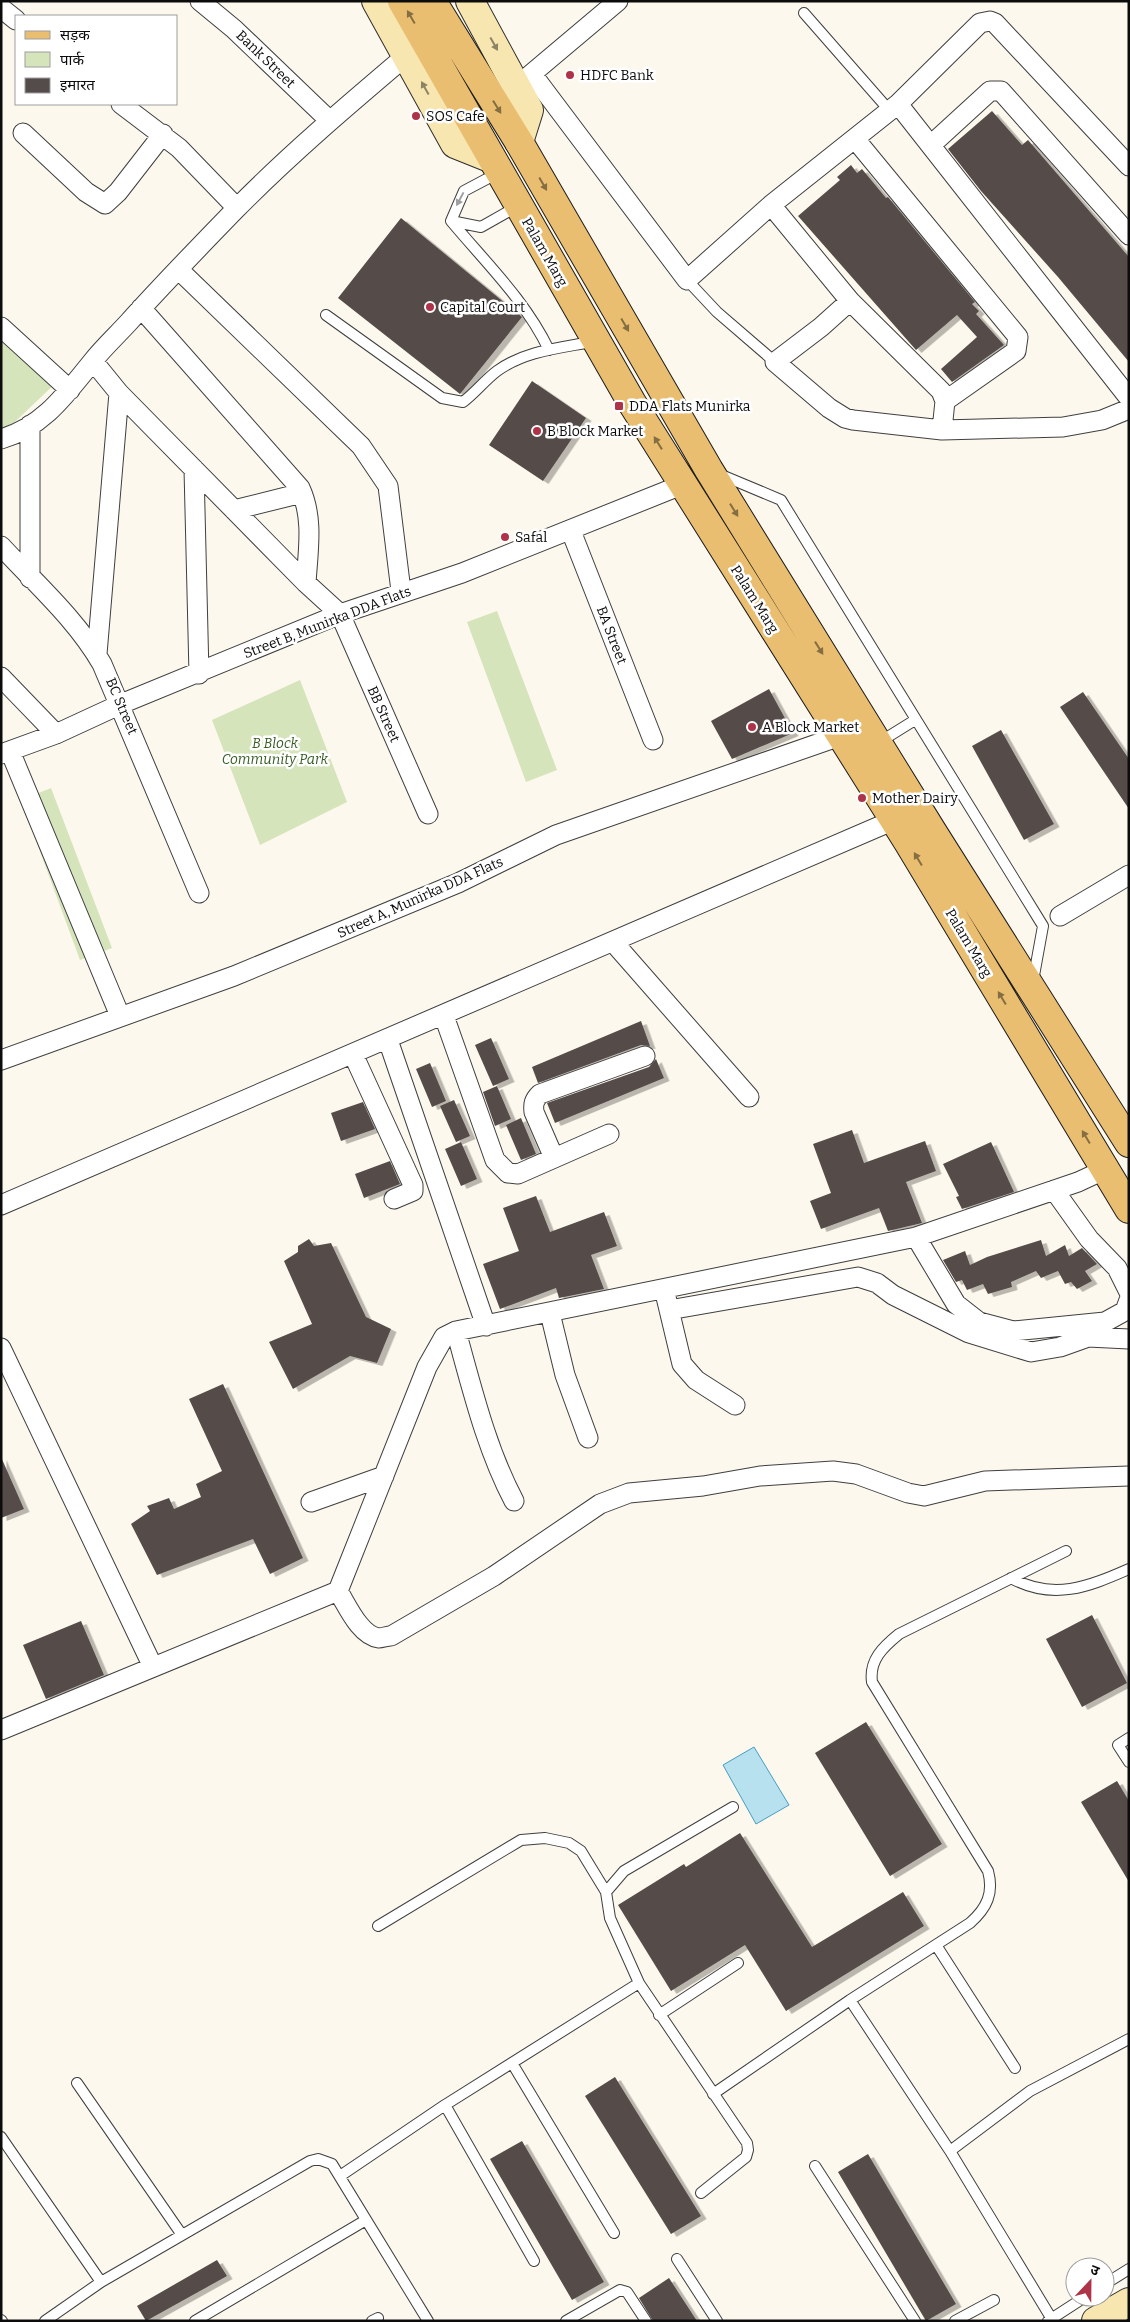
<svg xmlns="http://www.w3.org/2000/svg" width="1130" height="2322" viewBox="0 0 1130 2322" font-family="Bitter,'Noto Sans Devanagari',serif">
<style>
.green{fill:#d5e4bb}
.water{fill:#b7e1ef;stroke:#469dbf}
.building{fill:#544c4a;filter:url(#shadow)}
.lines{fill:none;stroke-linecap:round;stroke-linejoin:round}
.lane-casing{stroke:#3f3f3f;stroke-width:12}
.street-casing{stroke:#3f3f3f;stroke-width:21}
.secondary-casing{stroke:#2e2e2e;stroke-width:30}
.primary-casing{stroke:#1d1d1d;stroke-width:30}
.lane{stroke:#fff;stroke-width:10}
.street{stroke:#fff;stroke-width:19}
.secondary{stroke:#f7e6af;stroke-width:28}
.primary{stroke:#eabe70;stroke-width:28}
.oneway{fill:#866e43}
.oneway2{fill:#8d8466}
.oneway3{fill:#9e9e9e}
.poi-dot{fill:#ae3348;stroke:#fff;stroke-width:2}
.labels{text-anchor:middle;stroke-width:5;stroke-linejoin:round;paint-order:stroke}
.street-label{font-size:14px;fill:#0c0c0c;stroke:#fff}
.poi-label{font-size:14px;fill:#0c0c0c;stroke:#fff;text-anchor:start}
.park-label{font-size:14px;font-style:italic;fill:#375d24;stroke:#fff}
</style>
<defs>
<filter id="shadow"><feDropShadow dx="5.5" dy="3" stdDeviation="0" flood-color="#0004"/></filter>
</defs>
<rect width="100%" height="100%" fill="#fdf8ed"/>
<path class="green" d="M1 328 58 381 1 435Z
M497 611 557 770 526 782 467 622Z
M300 680 347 802 260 845 212 720Z
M51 788 112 948 80 960 21 800Z"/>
<path class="water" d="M754 1747 789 1805 756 1824 723 1765Z"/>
<path class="building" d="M992 111 1022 145 1028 140 1129 257V362L1058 277 981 191 948 149Z
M851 165 857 173 862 169 886 198 888 197 975 302 972 304 979 311 976 314 1004 345 952 382 941 369 977 337 957 315 916 350 798 216 840 180 837 177Z
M401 218 522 317 460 394 338 298Z
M532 381 586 418 543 481 489 445Z
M769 689 793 733 732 759 711 721Z
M1083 692 1129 759V809L1060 707Z
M1001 730 1054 824 1024 840 972 746Z
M641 1021 650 1046 641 1045 538 1083 532 1067Z
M491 1038 509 1079 493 1086 475 1045Z
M656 1059 664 1078 555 1123 547 1103 649 1067Z
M430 1063 446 1101 432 1107 416 1069Z
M497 1086 511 1119 495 1126 483 1092Z
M454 1100 470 1136 456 1142 440 1106Z
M363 1102 375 1129 341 1141 331 1113Z
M521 1118 536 1154 521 1160 506 1125Z
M852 1130 864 1163 925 1141 936 1171 906 1182 922 1223 888 1231 879 1208 821 1229 810 1201 831 1193 813 1144Z
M461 1142 477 1179 461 1186 445 1149Z
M991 1142 1014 1192 962 1209 956 1197 959 1196 943 1164Z
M390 1161 400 1184 364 1198 355 1174Z
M536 1196 550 1232 604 1212 617 1246 591 1255 604 1289 559 1298 556 1288 500 1309 483 1264 519 1251 503 1208Z
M309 1239 314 1246 331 1243 366 1317 391 1329 377 1363 350 1356 293 1389 269 1342 312 1324 284 1261 298 1252V1246Z
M1041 1240 1046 1256 1065 1245 1069 1256 1082 1248 1097 1264 1085 1271 1092 1281 1077 1289 1071 1282 1065 1284 1058 1271 1041 1278 1036 1271 1011 1282 1012 1287 988 1294 983 1284 967 1290 962 1280 956 1282 943 1260 965 1251 970 1265 987 1257Z
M223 1384 303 1558 270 1574 253 1539 157 1575 131 1524 150 1511 147 1506 169 1498 174 1509 201 1497 196 1484 222 1471 189 1399Z
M1 1457 24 1509 1 1518Z
M1092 1615 1127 1683 1082 1707 1046 1639Z
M81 1621 104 1675 46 1699 23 1645Z
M866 1722 942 1844 890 1876 815 1753Z
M1117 1781 1129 1801V1882L1081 1802Z
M740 1833 812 1947 903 1892 924 1926 786 2011 745 1945 671 1991 618 1905 684 1864 686 1867Z
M615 2077 701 2216 671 2234 585 2096Z
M522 2141 604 2282 572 2300 490 2159Z
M868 2154 956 2304 926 2321 838 2172Z
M217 2260 227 2276 146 2321 137 2306Z
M669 2278 697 2321H653L639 2298Z"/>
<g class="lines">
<defs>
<path id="lane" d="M804 13 889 110
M498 173 464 191 451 221 481 227 518 206
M451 221C486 263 525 300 549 350
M687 280 717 312 775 362
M326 315 442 398 463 402C475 393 485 380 497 371 526 350 562 348 596 341
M719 474 781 500 1043 926 1033 981
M878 743 915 720
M1011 1578C1053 1601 1088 1587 1129 1569
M1129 1738 1118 1745 1129 1762
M606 1892 624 1871 733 1807
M378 1926 521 1840 545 1838 569 1843 581 1851 606 1892 610 1918 639 1983 747 2143 748 2150 746 2157 701 2193
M936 1945 1015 2068
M850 2000 950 2151 1053 2321
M659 2015 738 1963
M512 2063 614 2233
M77 2083 182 2235
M713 2094 850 2000 970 1923C987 1908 994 1893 988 1871L872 1682C869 1660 883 1647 899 1634L1066 1551
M445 2105 534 2261
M1 2137 101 2282
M950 2151 1030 2091 1129 2039
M815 2166 915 2321
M340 2176 445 2105 639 1983
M677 2259 717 2321
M1105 2284 1129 2269
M1 2320 2 2321
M45 2321 101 2282 310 2161 318 2159 332 2164 428 2321
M195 2321 366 2220
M372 2321 378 2318
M566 2321 620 2290 627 2292 646 2321
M955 2321 994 2300
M1048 2321 1085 2297"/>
<path id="street" d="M200 1 234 29 329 120
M1 8 16 20
M532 74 687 280 771 205 898 104 980 23 990 21 995 23 1129 166
M523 81 618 1
M121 104 179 148 237 208
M898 104 1129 398
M23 133 86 192 105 204 118 192 163 134
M855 139 1018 337 1016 351 945 401
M931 145 990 91H1001L1129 235
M771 205 850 301 941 391 945 401 942 430
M178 269 361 446 388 486 401 591
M850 301 821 327 775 362 829 408 845 418 853 420 942 430 1063 427 1102 420 1129 409
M141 308 300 488C314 518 308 551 306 583
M1 327 70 390
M93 361 119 393 306 583 340 614 428 814
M30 425V578
M1 439C43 427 66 394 92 362 103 348 116 336 128 323 163 284 199 247 235 210 289 155 348 105 407 55
M194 469 199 674
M234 510 302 493
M571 531 653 740
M1 546C36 584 76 619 102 664L199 893
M97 654 119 393
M1 677 56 734
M10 751 120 1016
M1 754 56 734 121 704 340 614 462 573 684 484
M1060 916 1129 875
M614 943 749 1097
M444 1016 495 1160 508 1173 518 1174 609 1134
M388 1040 486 1326
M353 1054 413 1185V1191L394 1199
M1 1060 234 976 458 883 556 835 840 736
M554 1158 534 1112C533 1104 534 1100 540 1094L645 1056
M1054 1190 1089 1239 1117 1268 1129 1292
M1 1205 894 820
M916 1237 956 1304 979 1322 1013 1331 1105 1322 1125 1311 1129 1300
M666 1297 682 1364 696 1380 735 1405
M669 1310 858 1277 877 1283 893 1295 969 1333 1031 1352 1060 1347 1088 1337 1129 1339
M550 1313 565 1375 588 1438
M456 1331C472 1388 486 1448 514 1501
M1 1348 153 1667
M311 1502 384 1476
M338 1591C347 1605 360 1636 379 1638 382 1638 387 1636 391 1636L494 1576 600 1504 629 1493 703 1486 760 1476 833 1471 856 1474 908 1493 924 1496 985 1481 1129 1476
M1 1730 338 1591 427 1367 444 1337 456 1331 916 1237 1078 1182 1106 1169"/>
<path id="secondary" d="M376 1 455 144 490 158
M470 1 529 110 519 142
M1096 2321 1129 2302"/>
<path id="primary" d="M402 1 632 403 908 842 1129 1209
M432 1 519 142 709 470 932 831 1129 1143"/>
</defs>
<use href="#lane" class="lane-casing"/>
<use href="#street" class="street-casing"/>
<use href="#secondary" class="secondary-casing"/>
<use href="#primary" class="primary-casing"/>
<use href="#lane" class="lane"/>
<use href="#street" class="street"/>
<use href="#secondary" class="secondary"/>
<use href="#primary" class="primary"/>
</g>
<defs><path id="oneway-solid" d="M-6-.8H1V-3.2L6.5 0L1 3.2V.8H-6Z" transform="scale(1.25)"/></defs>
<g class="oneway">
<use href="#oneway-solid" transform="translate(411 17) rotate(-120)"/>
<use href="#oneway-solid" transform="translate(497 107) rotate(58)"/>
<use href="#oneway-solid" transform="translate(543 184) rotate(60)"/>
<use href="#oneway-solid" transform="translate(625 325) rotate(60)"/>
<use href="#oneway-solid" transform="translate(658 443) rotate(-122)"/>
<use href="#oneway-solid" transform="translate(734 510) rotate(58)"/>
<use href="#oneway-solid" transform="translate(819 648) rotate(58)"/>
<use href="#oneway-solid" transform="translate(918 859) rotate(-121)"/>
<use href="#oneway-solid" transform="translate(1002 998) rotate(-121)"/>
<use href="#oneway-solid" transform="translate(1086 1137) rotate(-121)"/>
</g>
<g class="oneway2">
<use href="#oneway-solid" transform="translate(494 44) rotate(61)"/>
<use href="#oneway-solid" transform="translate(425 88) rotate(-119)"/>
</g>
<use class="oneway3" href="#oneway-solid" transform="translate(460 199) rotate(118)"/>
<g class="poi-dot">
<circle cx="570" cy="75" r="5"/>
<circle cx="416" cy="116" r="5"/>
<circle cx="430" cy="307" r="5"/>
<rect x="614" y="401" width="10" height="10" rx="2.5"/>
<circle cx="537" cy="431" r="5"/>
<circle cx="505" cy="537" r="5"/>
<circle cx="752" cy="727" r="5"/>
<circle cx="862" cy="798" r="5"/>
</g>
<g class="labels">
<g class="street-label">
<text transform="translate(266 59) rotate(44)" y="5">Bank Street</text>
<text transform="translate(545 252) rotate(60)" y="5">Palam Marg</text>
<text transform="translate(755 599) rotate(58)" y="5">Palam Marg</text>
<text transform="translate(327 622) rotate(-21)" y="5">Street B, Munirka DDA Flats</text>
<text transform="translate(612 635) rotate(69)" y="5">BA Street</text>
<text transform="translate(122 706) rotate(67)" y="5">BC Street</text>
<text transform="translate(384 714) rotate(66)" y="5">BB Street</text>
<text transform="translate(420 897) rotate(-24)" y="5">Street A, Munirka DDA Flats</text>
<text transform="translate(969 943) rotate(59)" y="5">Palam Marg</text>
</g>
<g class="poi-label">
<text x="580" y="80">HDFC Bank</text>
<text x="426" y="121">SOS Cafe</text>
<text x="440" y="312">Capital Court</text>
<text x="629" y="411">DDA Flats Munirka</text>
<text x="547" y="436">B Block Market</text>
<text x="515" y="542">Safal</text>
<text x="762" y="732">A Block Market</text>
<text x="872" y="803">Mother Dairy</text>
</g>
<g class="park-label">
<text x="275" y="748">B Block<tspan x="275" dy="16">Community Park</tspan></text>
</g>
</g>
<rect width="1130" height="2322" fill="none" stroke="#0c0c0c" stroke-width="5"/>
<rect x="15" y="15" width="162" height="90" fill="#ffffff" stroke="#9e9e9e"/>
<rect x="25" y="31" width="25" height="8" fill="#eabe70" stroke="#9e9e9e"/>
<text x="60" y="40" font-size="15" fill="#0c0c0c">सड़क</text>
<rect x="25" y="52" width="25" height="15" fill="#d5e4bb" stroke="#9e9e9e"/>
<text x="60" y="65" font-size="15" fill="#0c0c0c">पार्क</text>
<rect x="25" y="78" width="25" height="15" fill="#544c4a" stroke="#9e9e9e"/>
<text x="60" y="90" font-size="15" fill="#0c0c0c">इमारत</text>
<g transform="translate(1090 2282) rotate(22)"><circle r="24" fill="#ffffff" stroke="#9e9e9e"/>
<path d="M0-4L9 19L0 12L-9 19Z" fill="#ae3348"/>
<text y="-8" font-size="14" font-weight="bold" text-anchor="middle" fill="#0c0c0c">उ</text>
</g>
</svg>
